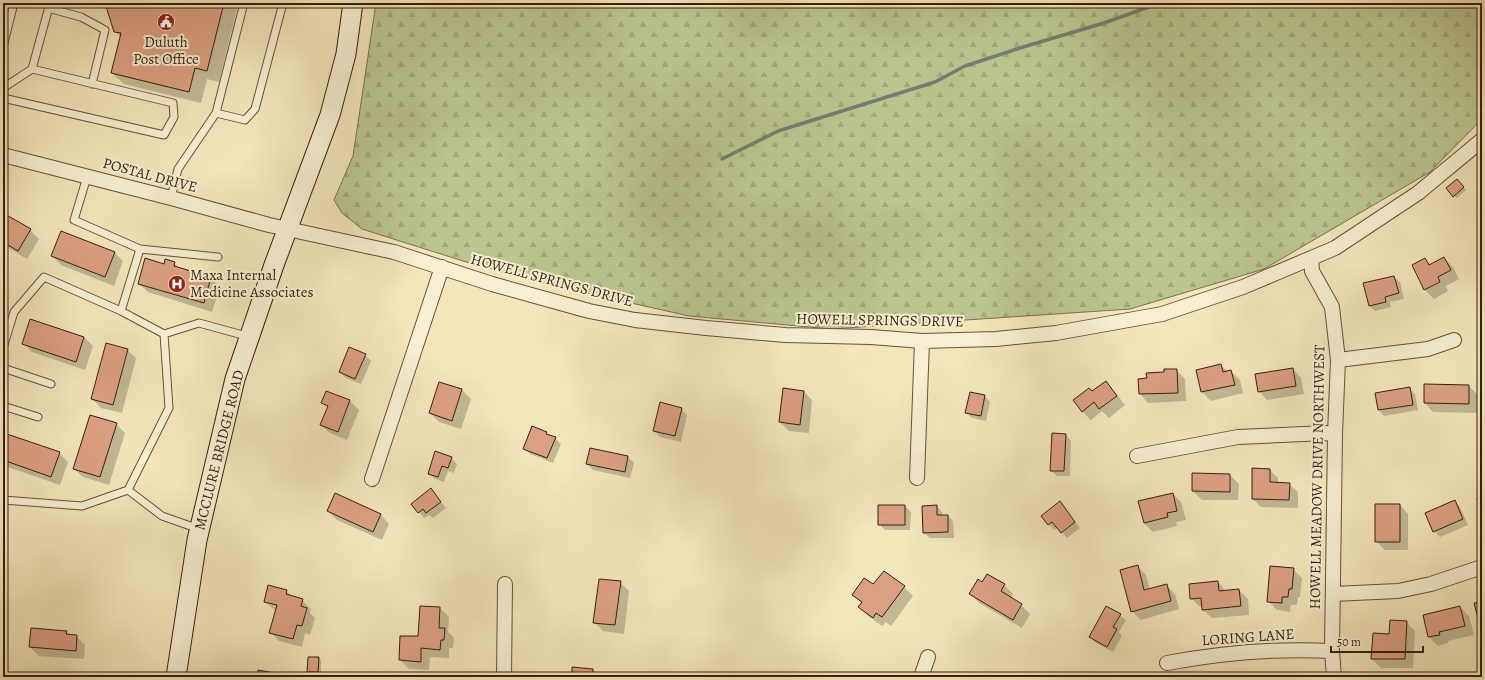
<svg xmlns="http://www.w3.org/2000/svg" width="1485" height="680" viewBox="0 0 1485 680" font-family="Alegreya,serif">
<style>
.forest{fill:url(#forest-firs);stroke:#79714e}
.shadow{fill:#0003}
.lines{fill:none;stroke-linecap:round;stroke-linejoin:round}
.stream{stroke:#737e70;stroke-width:3.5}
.building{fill:#dba082;stroke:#381d0d}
.lane-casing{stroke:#674f38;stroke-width:9}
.street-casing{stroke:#674f38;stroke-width:16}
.secondary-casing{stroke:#381d0d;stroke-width:21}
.lane{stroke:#f7efd3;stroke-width:7}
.street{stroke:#f7efd3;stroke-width:14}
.secondary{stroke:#f7efd3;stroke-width:19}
.labels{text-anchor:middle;stroke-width:4;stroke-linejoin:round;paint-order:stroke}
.poi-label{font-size:15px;fill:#381d0d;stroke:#f7efd3}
.street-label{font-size:15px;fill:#381d0d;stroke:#f7efd3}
</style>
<defs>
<pattern id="forest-firs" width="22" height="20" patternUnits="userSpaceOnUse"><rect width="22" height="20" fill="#bac590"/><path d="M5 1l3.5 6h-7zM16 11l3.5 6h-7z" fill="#a1a97b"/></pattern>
</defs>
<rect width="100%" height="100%" fill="#f3e6bb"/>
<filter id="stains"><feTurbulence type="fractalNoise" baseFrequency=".005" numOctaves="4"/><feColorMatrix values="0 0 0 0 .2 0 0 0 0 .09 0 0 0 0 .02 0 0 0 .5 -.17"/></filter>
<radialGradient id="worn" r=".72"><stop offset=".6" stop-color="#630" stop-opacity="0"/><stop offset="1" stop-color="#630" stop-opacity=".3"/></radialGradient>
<path class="forest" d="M376 3H1482V119L1430 172 1264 269 1130 309 831 329 689 316 542 283 463 261 362 229 342 213 334 200 353 156Z"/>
<path class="shadow" d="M106 3H235L237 9 219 82 207 79 201 103 124 84 112 73 121 37 115 31Z
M1459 183 1466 190 1457 198 1454 196Z
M3 214 30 230 39 239 27 259 3 245Z
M115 253 123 261 114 286 61 265 52 256Z
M1444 258 1453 267 1459 279 1446 286 1448 291 1434 299 1425 290 1413 266 1425 259 1431 265Z
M174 263 180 269 211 278 220 287 212 312 148 292 139 284 165 265Z
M1394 277 1400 282 1404 299 1390 302 1391 307 1375 311 1369 305Z
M84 337 93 346 85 370 32 352 23 343Z
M127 350 136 358 122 413 101 408 92 399Z
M365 355 371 361 361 384 346 378 340 372Z
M1221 365 1228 372 1231 371 1240 380 1243 393 1211 401 1202 392 1197 371Z
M1293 369 1301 378 1304 394 1267 400 1259 391Z
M1176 370 1185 379 1186 401 1148 403 1140 394 1148 379Z
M1106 382 1114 391 1125 405 1109 418 1102 411 1091 420 1082 411 1092 392Z
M440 383 462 390 471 399 461 429 439 422 430 413Z
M1425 385 1469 386 1478 395 1477 413 1433 412 1425 403Z
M1409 388 1415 394 1418 410 1384 416 1379 410Z
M327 392 350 401 359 410 347 440 330 433 321 425 328 408 323 403Z
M804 392 812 400 809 433 789 431 780 422Z
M985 396 990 402 986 421 972 418 966 412Z
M681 409 687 415 681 442 660 437 654 431Z
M116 424 125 433 109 485 83 477 74 469Z
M546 433 555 438 561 444 553 463 530 454 525 449Z
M1066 435 1071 441 1070 476H1057L1051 470Z
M3 440 59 453 68 462 60 485 5 466 3 464Z
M591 449 628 457 634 463 630 478 593 470 587 464Z
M451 458 457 464 454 473 448 471 444 482 435 479 429 474Z
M1270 470 1278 478V483L1289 484 1298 492V508L1261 507 1253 499Z
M1230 475 1239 484 1238 500H1202L1193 491Z
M431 490 446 508 433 518 429 515 424 518 412 504Z
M1173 494 1181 502 1186 520 1176 522 1177 526 1153 532 1144 523Z
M1455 501 1460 507 1468 525 1440 537 1434 531Z
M1060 502 1080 528 1067 538 1058 527 1054 530 1049 524Z
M1400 505 1408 514V550H1385L1376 541Z
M905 506 911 512 910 530H885L879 524Z
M937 506 942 512 943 516H948L953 521 954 538H930L924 533Z
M328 511 381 515 389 524 382 540 337 520Z
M1137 566 1146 575 1150 590 1166 585 1175 594 1179 609 1141 620 1132 611Z
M1293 569 1302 578 1300 597H1298L1297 605H1291L1290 612 1277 610 1268 601Z
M620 582 629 591 624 634 603 631 594 622Z
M1218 582 1226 591 1239 590 1248 599 1249 615 1212 618 1203 610V607H1200L1191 598Z
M983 583 1004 585 1013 594 1011 598 1021 605 1030 614 1022 628 979 603 971 594Z
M874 586 904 587 913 596 891 626 886 622 882 626 868 616 859 607 862 603 853 595Z
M286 591 293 597 302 600 311 609 310 613 315 618 310 635 305 633 302 647 279 641 270 632 276 611 265 602Z
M421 607 440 608 449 617 448 632 454 638 453 648H449V658L430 657 429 670 409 669 400 660 419 638Z
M1460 607 1469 616 1474 635 1448 641V643L1438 646 1429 637 1424 616Z
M1120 615 1126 620 1119 632 1122 636 1113 652 1096 643 1090 637Z
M1406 622 1415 631 1413 668H1381L1372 659Z
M66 632 70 636H76L85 645 84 659 39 656 30 647Z
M319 658 321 661V674H311L308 671Z
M593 670 600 677H573Z"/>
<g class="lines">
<path class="stream" d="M722 159 778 131 935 82 965 66 1023 47 1104 23 1160 3"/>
</g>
<path class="building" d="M105 3H224L207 71 195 68 189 92 111 73 121 33 114 32Z
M1457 179 1464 187 1453 197 1446 188Z
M3 213 31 229 18 251 3 242Z
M61 231 115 252 105 277 51 256Z
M1444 257 1451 270 1438 277 1440 282 1424 290 1412 265 1425 258 1429 265Z
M145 258 164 264 165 259 175 262 174 266 211 277 204 303 138 284Z
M1394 276 1399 293 1385 297 1386 302 1369 306 1363 283Z
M30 319 84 337 76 362 22 344Z
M106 343 128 349 113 405 91 399Z
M349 347 366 354 355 379 339 372Z
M1221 364 1223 372 1231 370 1235 385 1201 392 1196 370Z
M1293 368 1296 386 1258 392 1255 374Z
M1164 369H1177L1178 393 1139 394 1138 379 1147 378 1146 373 1164 372Z
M1106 381 1117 396 1099 409 1094 402 1082 412 1073 400 1089 388 1092 391Z
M439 382 462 389 452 421 429 413Z
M1424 384 1469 385V404L1424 403Z
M1410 387 1413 405 1378 410 1375 393Z
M783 388 804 391 800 425 779 422Z
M326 391 350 400 338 432 320 425 328 406 321 403Z
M970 392 985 395 981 416 965 413Z
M660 402 682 408 675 436 653 431Z
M90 415 117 423 100 477 73 469Z
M532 426 547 432 546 434 556 437 547 458 523 449Z
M4 433 60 452 51 477 3 460V437Z
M1052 433 1066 434 1064 471H1050Z
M590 448 628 456 625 472 586 464Z
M435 451 452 457 448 468 442 466 438 477 428 474Z
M1252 468 1270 469V482L1290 483 1289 500 1252 499Z
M1192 473 1230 474V492L1192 491Z
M431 488 441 502 426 513 423 509 418 513 411 504Z
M335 493 381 514 373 532 327 511Z
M1173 493 1177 511 1167 513 1168 517 1144 523 1138 501Z
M1482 497V515L1480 516 1477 498Z
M1455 500 1463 519 1433 532 1425 513Z
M1060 501 1075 522 1061 533 1052 522 1048 525 1041 516Z
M1375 504H1400V542H1375Z
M878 505H905V525H878Z
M937 505V515H948V532L923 533 922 506Z
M1138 565 1144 590 1167 584 1171 601 1131 612 1120 570Z
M1270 566 1294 568 1292 589H1289L1288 597H1282V603L1267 602Z
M884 571 905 586 882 617 876 613 873 618 858 607 862 602 852 595 864 578 873 584Z
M987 574 1005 584 1001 591 1022 604 1013 620 969 594 978 579 982 582Z
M599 579 621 581 615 625 593 623Z
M1218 581 1219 591 1239 589 1241 606 1202 610 1201 598 1190 599 1189 584Z
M268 585 287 590 286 594 303 599 301 606 307 608 302 626 297 625 293 639 269 633 277 605 264 602Z
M1482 602V634L1474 603Z
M420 606 440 607 439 628H445L444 640H441L440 650 421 648V662L399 660 400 636H418Z
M1106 606 1121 614 1113 627 1117 629 1107 647 1089 637Z
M1460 606 1465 626 1439 632 1440 635 1428 637 1423 615Z
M1390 620 1407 621 1405 659H1371L1373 633 1389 634Z
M31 628 67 631 66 634 77 635 76 651 29 647Z
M308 657H319L318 672H307Z
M572 667 593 669V677H572Z
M258 670 291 676V677H257Z"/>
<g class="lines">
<defs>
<path id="lane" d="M48 8 81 17 105 30 92 84
M3 47 14 3
M3 88 32 69
M3 98 164 135 174 117 173 103 32 69 50 3
M216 113 245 120 255 109 283 3
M171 198 178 169 216 113 244 3
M140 249 218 257
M164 334 199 323 250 337
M3 348 14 312 44 277 121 311
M3 368 51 384
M3 406 38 417
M128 490 162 516 199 529
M3 500 82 506 128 490 169 408 164 334 121 311 140 249 74 220 87 177"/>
<path id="street" d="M3 155 171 198 269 225 394 252 492 284 589 311 635 320 706 328 785 335 871 337 922 341 996 339 1056 333 1162 314 1243 287 1335 248 1418 193 1482 140
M1311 259 1312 271 1332 307 1338 360 1335 434 1332 651 1334 677
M1338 360 1428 349 1454 340
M1137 456 1238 437 1326 433 1335 434
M917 478 922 341
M372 479 442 267
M1333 594 1398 591 1431 584 1482 567
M1167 663C1221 653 1277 648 1332 651
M504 677 505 584
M921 677 928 657"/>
<path id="secondary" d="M176 677 197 540 235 379 274 265 330 115 346 54 353 3"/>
</defs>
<use href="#lane" class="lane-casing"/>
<use href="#street" class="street-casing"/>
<use href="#secondary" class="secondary-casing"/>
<use href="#lane" class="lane"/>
<use href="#street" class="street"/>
<use href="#secondary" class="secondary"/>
</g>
<defs>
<symbol id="civic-disc" viewBox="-11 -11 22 22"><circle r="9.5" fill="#8f2418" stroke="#f7efd3"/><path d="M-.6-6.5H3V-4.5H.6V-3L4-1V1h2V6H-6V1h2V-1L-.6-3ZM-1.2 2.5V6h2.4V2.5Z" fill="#fff"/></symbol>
<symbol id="hospital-disc" viewBox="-11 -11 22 22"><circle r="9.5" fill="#8f2418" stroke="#f7efd3"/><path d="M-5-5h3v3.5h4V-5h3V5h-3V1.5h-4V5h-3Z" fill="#fff"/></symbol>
</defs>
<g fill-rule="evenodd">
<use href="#civic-disc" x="156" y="12" width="20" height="20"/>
<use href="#hospital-disc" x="167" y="274" width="20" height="20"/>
</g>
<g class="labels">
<g class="poi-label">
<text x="166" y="47">Duluth<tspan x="166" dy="17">Post Office</tspan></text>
<text x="190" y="280" text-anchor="start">Maxa Internal<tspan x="190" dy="17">Medicine Associates</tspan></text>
</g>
<g class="street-label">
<text transform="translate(150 175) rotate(15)" y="5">POSTAL DRIVE</text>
<text transform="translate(552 280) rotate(15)" y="5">HOWELL SPRINGS DRIVE</text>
<text transform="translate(880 320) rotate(1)" y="5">HOWELL SPRINGS DRIVE</text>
<text transform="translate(219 450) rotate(-76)" y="5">MCCLURE BRIDGE ROAD</text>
<text transform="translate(1317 477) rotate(-89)" y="5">HOWELL MEADOW DRIVE NORTHWEST</text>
<text transform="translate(1248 637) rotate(-4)" y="5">LORING LANE</text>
</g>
</g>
<rect width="1485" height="680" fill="none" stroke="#f3e6bb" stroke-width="16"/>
<rect x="4" y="4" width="1477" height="672" fill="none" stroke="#381d0d" stroke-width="2"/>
<rect x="8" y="8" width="1469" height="664" fill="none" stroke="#381d0d"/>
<path d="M1331 646v6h92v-6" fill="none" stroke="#381d0d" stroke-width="2"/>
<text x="1337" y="646" font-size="12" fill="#381d0d" stroke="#f7efd3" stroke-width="3" paint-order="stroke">50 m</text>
<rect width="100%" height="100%" filter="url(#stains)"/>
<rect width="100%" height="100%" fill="url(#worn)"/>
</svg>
